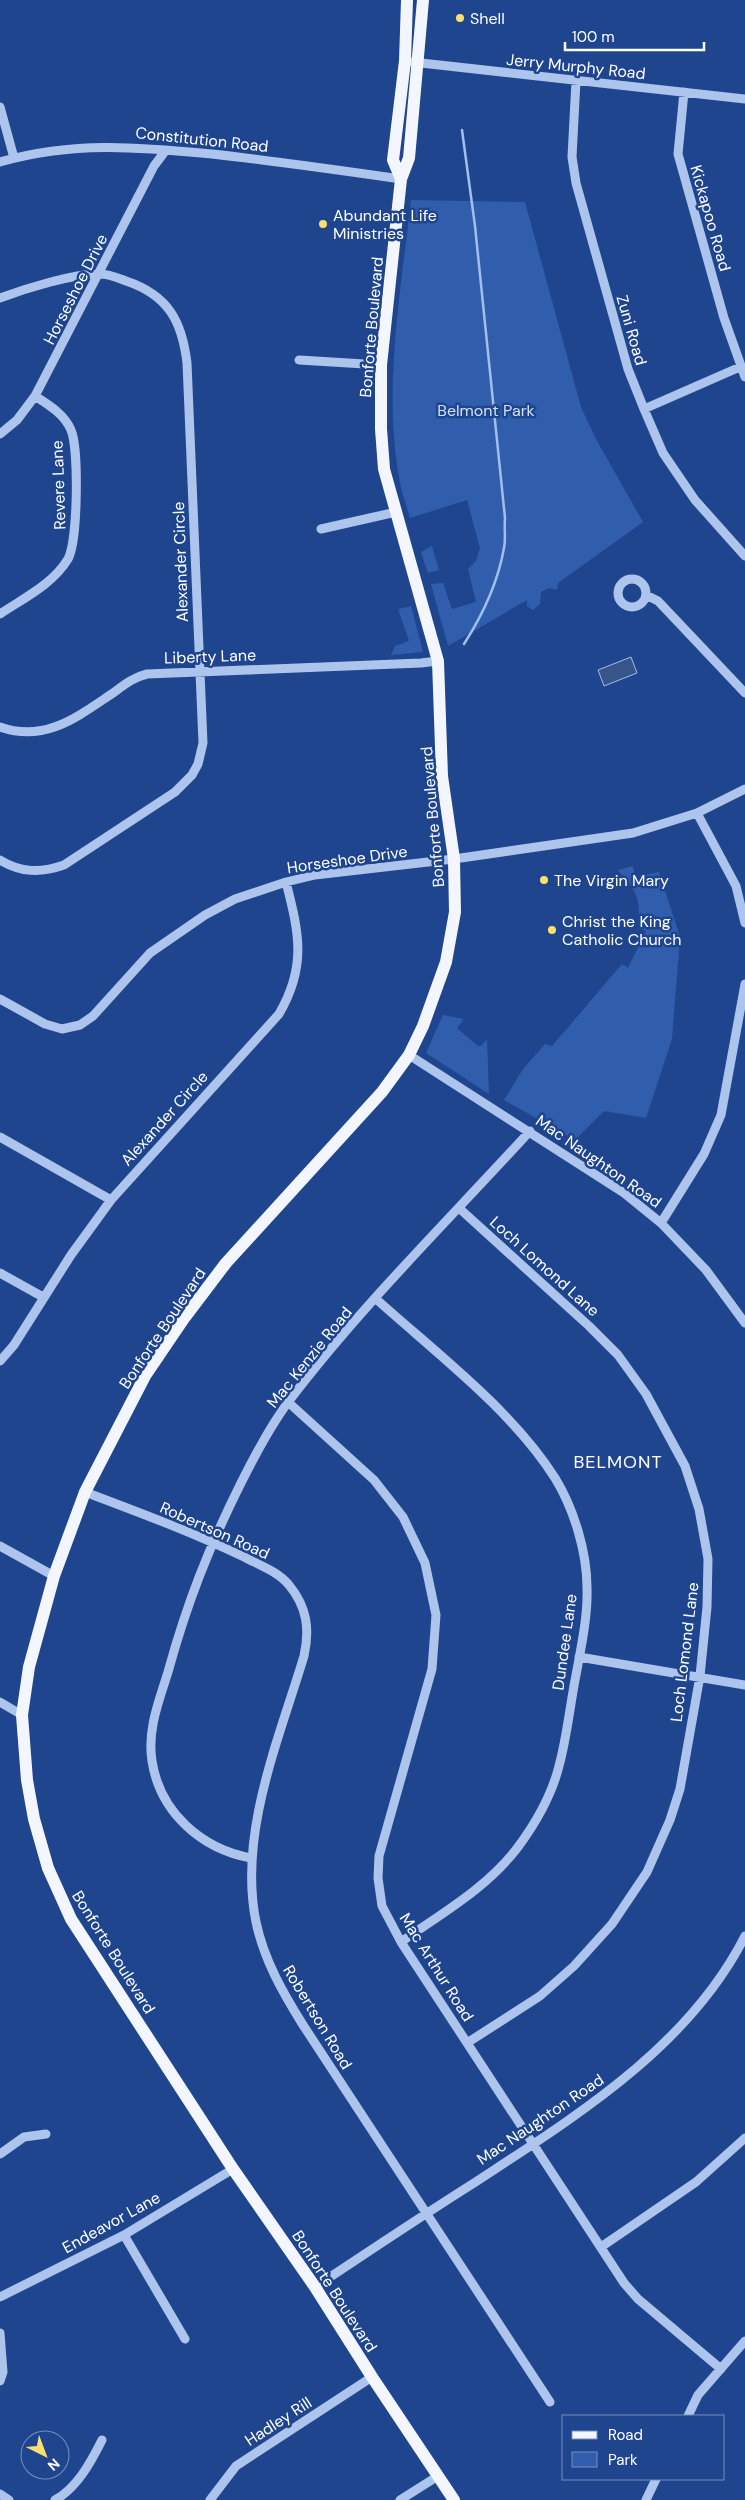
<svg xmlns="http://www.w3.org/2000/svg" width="745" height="2500" viewBox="0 0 745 2500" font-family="'DM Sans',sans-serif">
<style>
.green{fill:#315eac}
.water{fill:#38558b;stroke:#a0beee}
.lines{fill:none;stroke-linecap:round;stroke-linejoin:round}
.stream{stroke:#a0beee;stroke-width:2.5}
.minor{stroke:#adc4ed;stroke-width:9}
.major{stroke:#f3f6ff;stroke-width:12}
.poi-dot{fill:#fcdf6c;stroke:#1e458e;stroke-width:2}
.labels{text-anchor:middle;stroke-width:5;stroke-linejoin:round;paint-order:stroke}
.poi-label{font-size:16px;fill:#fff;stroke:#1e458e;text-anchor:start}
.street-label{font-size:16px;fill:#fff;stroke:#1e458e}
.park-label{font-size:16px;fill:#d2e1f9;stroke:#1e458e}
.neighbourhood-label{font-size:18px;letter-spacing:1px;fill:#fff;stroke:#1e458e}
</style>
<rect width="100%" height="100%" fill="#1e458e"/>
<path class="green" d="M411 200 525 202 581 407 596 439 643 522 558 583 557 590 549 588 541 592 540 604 533 610 527 606V600L448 646 431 584 443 583 452 609 476 602 468 569 476 561 480 548 467 500 410 518C406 504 401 491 399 477 383 386 401 291 411 200Z
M432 546 439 570 428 573 421 552Z
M411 606 423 652 391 655 395 646 409 641 398 609Z
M633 866 635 877 659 872 680 937 672 1039 646 1118 604 1111 575 1140 504 1100 523 1069 545 1044 552 1046 622 964 628 968 646 931 638 928C641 897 637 893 618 870Z
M443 1015 464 1019 457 1028 478 1046H481L487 1039 489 1094 426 1053Z"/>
<path class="water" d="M631 657 637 673 604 686 598 670Z"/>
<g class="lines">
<path class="stream" d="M462 130 475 226 505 518C504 528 506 539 504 548 498 582 482 616 464 644"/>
<path class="minor" d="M412 62 745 99
M576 81 572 157 576 183 628 369 644 409 663 453 695 500 745 556
M684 92 678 154 724 318 745 377
M0 107 14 158
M0 162C73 141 138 147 212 154 275 161 338 170 401 179
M0 298C24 289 75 273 100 274 109 274 118 278 126 281 168 295 182 321 187 363L203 743 198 764 192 775 175 792 64 865C41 873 21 873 0 860
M299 360 381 365
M644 409 740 367
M0 434 17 420 35 396 154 166 166 150
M321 529 396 512
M618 593a14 14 0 1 1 28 0a14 14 0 1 1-28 0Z
M646 595 658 601 745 693
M0 614C24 598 53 584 68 559 78 541 79 449 71 430 64 414 49 405 35 396
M0 727C45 743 77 717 113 693 124 685 134 677 147 674L421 663 438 661
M697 813 736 886 745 923
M0 999 45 1024 62 1029 80 1025 93 1016 150 953 205 915 235 899 286 882 315 875 454 859 633 833 697 813 745 789
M409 1055 624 1193 661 1223 706 1270 745 1323
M0 1137 111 1200
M460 1209 589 1326 618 1355 646 1394 685 1466 699 1509 708 1559 707 1607 700 1676 680 1789 670 1820 647 1872 612 1924 574 1966 540 1996 467 2043
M661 1223 704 1154 721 1115 745 984
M0 1273 43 1297
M375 1298C436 1353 511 1409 555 1478 574 1509 587 1552 587 1588 588 1616 581 1648 576 1675 570 1705 567 1737 559 1766 552 1794 535 1824 518 1847 487 1888 442 1913 401 1942
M0 1361 14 1345 71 1255 111 1200 279 1014C307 966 299 933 286 882
M288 1402 374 1480 403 1517 425 1563 436 1615 432 1669 379 1856 378 1878 382 1906 401 1942 624 2283 638 2299 721 2369
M85 1492C138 1512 192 1532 244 1557 259 1565 277 1571 289 1585 307 1607 310 1629 304 1656 279 1739 238 1834 256 1922 264 1960 283 1993 303 2025L550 2402
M0 1546 54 1576
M579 1657 745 1685
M0 1702 22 1715
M251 1858C202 1849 160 1813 152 1761 147 1730 159 1701 168 1672 187 1603 209 1547 241 1483 255 1455 270 1426 289 1401 362 1305 449 1220 530 1131
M0 2154 24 2137 46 2134
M124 2235 185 2339
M601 2247 696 2182 745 2138
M315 2287C368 2252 420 2217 474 2183 576 2116 688 2048 745 1936
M0 2297 124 2235 233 2169
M0 2333 3 2372 0 2381
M688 2416 698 2395 745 2341
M0 2494 9 2500
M55 2500C77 2488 91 2462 102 2440
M210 2500 236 2466 372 2377
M400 2500 438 2476
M646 2500 656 2479"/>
<path class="major" d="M423 0 409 158 401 179 381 365V429L384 469 438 661 442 776 454 859 455 912 446 962 423 1026 409 1055 382 1092 226 1263 185 1317 145 1376 85 1492 54 1576 29 1667 22 1715 27 1780 34 1819 48 1868 71 1919 233 2169 315 2287 372 2377 454 2500
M401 179 393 160 405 61 407 0"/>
</g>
<g class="poi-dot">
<circle cx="460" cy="18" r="5"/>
<circle cx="323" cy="224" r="5"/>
<circle cx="544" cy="880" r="5"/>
<circle cx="552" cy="930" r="5"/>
</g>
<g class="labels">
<g class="poi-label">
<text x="470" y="24">Shell</text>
<text x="333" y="221">Abundant Life<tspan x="333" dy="18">Ministries</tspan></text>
<text x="554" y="886">The Virgin Mary</text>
<text x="562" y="927">Christ the King<tspan x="562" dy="18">Catholic Church</tspan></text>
</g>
<g class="street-label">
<text transform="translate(576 66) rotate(6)" y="6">Jerry Murphy Road</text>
<text transform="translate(202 139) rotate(6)" y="6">Constitution Road</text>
<text transform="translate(711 218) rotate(74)" y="6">Kickapoo Road</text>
<text transform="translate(75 289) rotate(-63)" y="6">Horseshoe Drive</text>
<text transform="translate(371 327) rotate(-85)" y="6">Bonforte Boulevard</text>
<text transform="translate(632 330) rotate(74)" y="6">Zuni Road</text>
<text transform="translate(58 485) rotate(-92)" y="6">Revere Lane</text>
<text transform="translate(180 562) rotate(-92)" y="6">Alexander Circle</text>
<text transform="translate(210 656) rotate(-2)" y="6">Liberty Lane</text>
<text transform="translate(432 817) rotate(-95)" y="6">Bonforte Boulevard</text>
<text transform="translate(347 859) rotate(-8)" y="6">Horseshoe Drive</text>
<text transform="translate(164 1118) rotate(-48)" y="6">Alexander Circle</text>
<text transform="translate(599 1161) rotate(35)" y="6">Mac Naughton Road</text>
<text transform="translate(545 1266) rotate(42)" y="6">Loch Lomond Lane</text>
<text transform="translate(162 1328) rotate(-56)" y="6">Bonforte Boulevard</text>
<text transform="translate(309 1357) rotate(-51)" y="6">Mac Kenzie Road</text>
<text transform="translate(215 1530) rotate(24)" y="6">Robertson Road</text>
<text transform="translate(564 1642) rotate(-82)" y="6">Dundee Lane</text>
<text transform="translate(684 1652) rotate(-83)" y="6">Loch Lomond Lane</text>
<text transform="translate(114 1952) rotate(58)" y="6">Bonforte Boulevard</text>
<text transform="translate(437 1967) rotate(58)" y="6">Mac Arthur Road</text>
<text transform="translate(318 2017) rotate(59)" y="6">Robertson Road</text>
<text transform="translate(540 2119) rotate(-34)" y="6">Mac Naughton Road</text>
<text transform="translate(111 2222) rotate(-29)" y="6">Endeavor Lane</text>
<text transform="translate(335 2291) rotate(57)" y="6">Bonforte Boulevard</text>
<text transform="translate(278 2421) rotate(-33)" y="6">Hadley Rill</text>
</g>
<g class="park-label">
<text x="486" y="416">Belmont Park</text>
</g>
<g class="neighbourhood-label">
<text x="618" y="1468">BELMONT</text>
</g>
</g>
<rect x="562" y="2415" width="162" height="65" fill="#1e458e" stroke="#788fbb"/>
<rect x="572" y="2431" width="25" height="8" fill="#f3f6ff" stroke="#788fbb"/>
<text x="608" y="2440" font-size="15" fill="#ffffff">Road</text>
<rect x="572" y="2452" width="25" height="15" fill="#315eac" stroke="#788fbb"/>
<text x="608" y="2465" font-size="15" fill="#ffffff">Park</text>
<g transform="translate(45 2455) rotate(138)"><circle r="24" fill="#1e458e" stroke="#788fbb"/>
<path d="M0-4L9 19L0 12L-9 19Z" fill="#fcdf6c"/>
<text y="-8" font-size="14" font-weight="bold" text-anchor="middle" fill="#ffffff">N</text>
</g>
<path d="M565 42v8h139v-8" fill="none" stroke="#ffffff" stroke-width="2.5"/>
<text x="572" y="42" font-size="15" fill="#ffffff" stroke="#1e458e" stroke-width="4" paint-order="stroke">100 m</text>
</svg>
